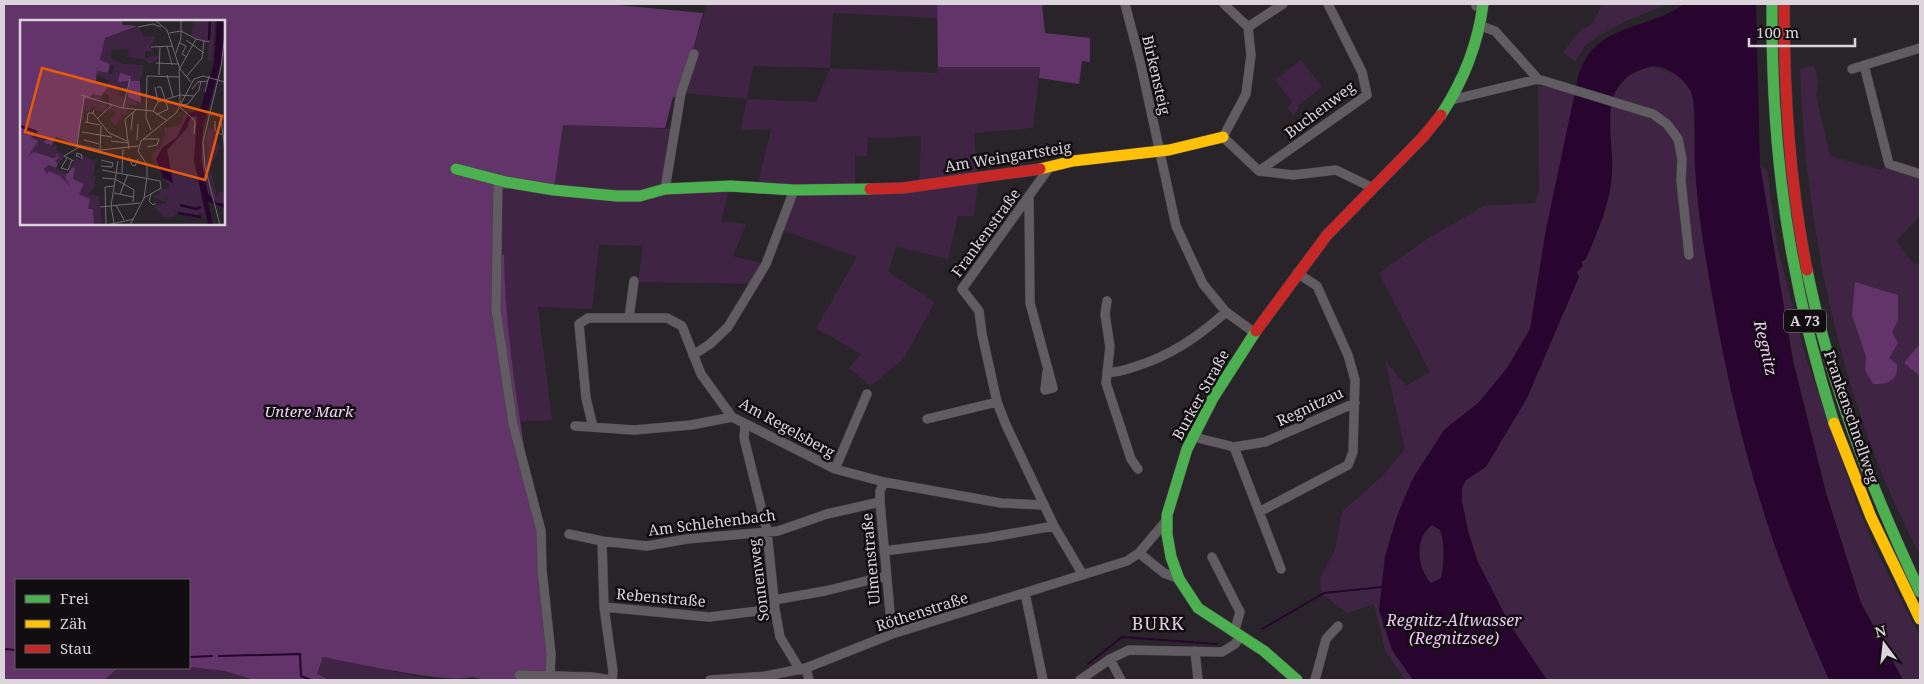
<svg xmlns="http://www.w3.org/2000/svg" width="1924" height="684" viewBox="0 0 1924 684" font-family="'Noto Serif',serif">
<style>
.green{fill:#3f2543;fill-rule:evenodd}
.forest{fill:#623469;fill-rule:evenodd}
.water{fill:#27052e;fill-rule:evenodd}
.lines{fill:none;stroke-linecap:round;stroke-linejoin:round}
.stream{stroke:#27052e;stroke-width:2}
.street-casing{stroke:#464246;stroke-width:10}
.fast-casing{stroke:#464246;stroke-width:12}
.slow-casing{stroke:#464246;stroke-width:12}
.jam-casing{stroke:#464246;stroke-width:12}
.street{stroke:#605c61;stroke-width:9}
.fast{stroke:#4caf50;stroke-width:11}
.slow{stroke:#ffc107;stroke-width:11}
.jam{stroke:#c62828;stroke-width:11}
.labels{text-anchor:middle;stroke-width:5;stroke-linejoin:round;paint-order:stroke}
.shield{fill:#110d11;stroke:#9e999e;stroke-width:1}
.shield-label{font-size:14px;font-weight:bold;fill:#dbd5db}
.street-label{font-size:15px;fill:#dbd5db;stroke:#110d11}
.park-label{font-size:15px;font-style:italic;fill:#f4d6f9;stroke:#110d11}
.water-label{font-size:16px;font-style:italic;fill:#f1c4f8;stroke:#110d11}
.quarter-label{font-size:18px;letter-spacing:1px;fill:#ddd1df;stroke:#110d11}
.inset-river{fill:none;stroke:#27052e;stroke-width:2.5}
.inset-road{fill:none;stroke:#706b71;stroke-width:1}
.view{fill:#e8590c;fill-opacity:0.15;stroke:#e8590c;stroke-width:2.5}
.inset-edge{fill:none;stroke:#dbd5db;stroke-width:2.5}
</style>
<rect width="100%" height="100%" fill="#29242a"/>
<path class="green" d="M707 4H937V18L833 13 830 68 937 73 938 67H1040L1033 128 974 133 978 180 974 216H958L948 259 896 247 888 272 935 302 904 358 871 386 849 368 861 354 816 328 857 257 779 229 794 190 757 188 771 129 741 130 747 99 681 93ZM753 66 830 68V69L816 102 747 99ZM921 136 919 186 855 189V156H867L868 138Z
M1602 4H1668L1626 21 1593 39 1585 46 1575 61 1563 52 1580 31 1593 23Z
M1301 60 1322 87 1297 106 1299 108 1294 115 1287 108 1292 102 1275 80Z
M1814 65 1818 80 1816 95 1830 156 1881 170 1889 164 1920 174V216L1896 241 1914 264 1920 263V346L1904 363 1920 376V555C1842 407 1806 235 1800 69ZM1898 320 1892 332 1889 358 1865 370 1866 357 1860 338Z
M1651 66 1673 73 1684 80 1693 94 1695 168 1765 518 1829 680H1405L1385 650 1374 604 1347 613 1321 593 1320 578 1335 550 1342 512 1382 476 1405 450 1385 360 1406 386 1430 372 1379 273 1430 237 1484 206 1535 203 1539 191 1538 86 1613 98V94L1629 75Z
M563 125 674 129 666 188 730 186 721 222 746 224 733 256 766 264 753 284 638 282 643 246 599 245 592 309 538 307 552 420 519 422 505 309 503 255 498 254 502 189 554 188Z
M1760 165 1767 170 1777 245 1806 358 1857 504 1873 544 1920 637V680H1903L1861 603 1826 493 1793 361Z
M323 657 435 680H329L317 674Z
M189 667 225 671 254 680H104L118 668Z"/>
<path class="forest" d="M4 4H606L703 13 680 98 673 97 665 128 563 125 554 188 502 189 498 254 504 255C505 349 524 437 537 530 544 576 544 624 547 671L574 680H486L472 677C448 684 353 663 323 657L317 674 329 680H254L225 671 189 667V580H16V668H118L104 680H4ZM21 21H224V224H21Z
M937 4H1042L1045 33 1090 38V62L1082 61 1079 84 1039 78 1040 67H938Z
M1855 282 1898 295V321L1892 332 1898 343 1889 358 1897 364C1898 381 1889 384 1873 384L1865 370 1866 357 1852 315Z
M1918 346H1920V376L1904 363Z"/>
<path class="water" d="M1684 4H1756L1760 165 1793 361 1826 493 1861 603 1903 680H1829C1806 626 1782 572 1765 516 1739 436 1722 354 1708 272 1702 237 1697 202 1695 167 1694 150 1697 105 1691 92 1685 79 1664 63 1649 67 1593 81 1615 135 1612 175 1610 204 1597 233 1586 259L1581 262 1583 266 1577 272 1579 277 1527 398 1486 467 1466 480 1462 488V501L1468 530 1477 560 1509 623 1547 680H1413L1392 650 1379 610 1385 556 1397 516 1413 478 1444 430 1479 402 1507 368 1530 329 1546 229 1578 78C1593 22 1645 32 1684 4ZM1432 525 1440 530C1445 546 1444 561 1441 578L1431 583C1417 568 1414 538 1432 525Z"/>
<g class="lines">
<path class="stream" d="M1262 629 1324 593 1382 587
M4 649 16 650
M219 656 300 654 301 676 311 680
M189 657 212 656
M1088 664 1122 637 1217 644"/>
<defs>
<path id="street" d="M1125 4 1140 61 1176 226 1203 284 1226 312 1255 333
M1224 4 1248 27 1251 55 1246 94 1223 137 1259 171 1293 175 1336 170 1373 188
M1476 4V6
M1481 26 1495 31 1538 79
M1248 27 1283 4
M1864 65 1889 164 1920 174
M1852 69 1920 48
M1451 100 1538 79 1653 114 1667 124 1678 139 1682 159 1681 181 1689 255
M1049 168 962 289 979 311 982 334 997 402 1006 425 1054 526 1083 575
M1259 171 1367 95 1362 72 1328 4
M498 180 496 310 513 424 541 531 542 570 551 654 550 677
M665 189 681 93 694 54
M1029 198 1030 303 1053 388 1045 390 1047 372
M1107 301 1105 314 1110 347 1106 383 1131 459 1138 469
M629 318H667L682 326 701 374 732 417 835 469 884 482 1001 503 1043 505
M693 355 710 344 728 327 766 264 794 190
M1107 372C1117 373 1124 370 1134 367 1170 356 1198 337 1226 312
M927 419 997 402
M745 424 744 438 767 531 775 609 780 637 800 670
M575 426 634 430 691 425 732 417
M593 427 586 398 579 324 588 318H629L634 281
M1194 437 1234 447 1265 442 1355 403
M1234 447 1281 569
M835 469 867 394
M884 482 880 491V502L892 634
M1259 512 1348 465 1353 452 1355 380 1348 355 1317 286 1297 273
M569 534 602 541 647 546 687 539 778 531 827 514 880 502
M602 541 604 607 613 671 612 680
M884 551 986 538 1054 526
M1139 553 1164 573 1177 578
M1212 557 1240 612 1234 633
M1025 593 1043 680
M774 600 825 591 886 576
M604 607 709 617 775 609
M1195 651 1198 680
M1110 659 1121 680
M806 668 809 680
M519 675 592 677 611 680
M710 680 766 676 806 668 892 634 1127 561 1139 553 1166 521
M1080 680 1110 659 1129 650 1222 652 1235 644 1240 637
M1315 680 1326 639 1338 626"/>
<path id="fast" d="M1772 4C1771 155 1789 280 1834 423
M1441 115C1464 80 1478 45 1483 4
M456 169 506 182 554 190 617 196H640L665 189 730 186 794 190 870 189
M1807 270C1830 383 1871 488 1920 592
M1256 331 1213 398 1187 449 1167 515V534L1171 557 1179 579 1198 608 1264 651 1297 680"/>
<path id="slow" d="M1040 169 1073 161 1169 150 1223 137
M1834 423 1871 517 1920 619"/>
<path id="jam" d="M1784 4C1784 94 1789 181 1807 270
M870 189 903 188 1040 169
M1256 331 1327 235 1423 137 1441 115"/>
</defs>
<use href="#street" class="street-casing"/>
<use href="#fast" class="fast-casing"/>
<use href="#slow" class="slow-casing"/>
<use href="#jam" class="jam-casing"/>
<use href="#street" class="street"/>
<use href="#fast" class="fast"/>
<use href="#slow" class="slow"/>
<use href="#jam" class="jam"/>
</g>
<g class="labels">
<rect class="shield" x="1784" y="309.5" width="42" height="23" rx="4"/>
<g class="shield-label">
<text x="1805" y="326">A 73</text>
</g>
<g class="street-label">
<text transform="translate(1156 75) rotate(77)" y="5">Birkensteig</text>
<text transform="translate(1320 110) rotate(-37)" y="5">Buchenweg</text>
<text transform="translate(1008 157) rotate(-9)" y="5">Am Weingartsteig</text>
<text transform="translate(986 233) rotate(-54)" y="5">Frankenstraße</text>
<text transform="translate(1201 395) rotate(-61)" y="5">Burker Straße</text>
<text transform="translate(1310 407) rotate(-25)" y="5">Regnitzau</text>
<text transform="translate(1851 417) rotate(71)" y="5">Frankenschnellweg</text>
<text transform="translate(787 428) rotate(29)" y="5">Am Regelsberg</text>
<text transform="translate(712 523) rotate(-7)" y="5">Am Schlehenbach</text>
<text transform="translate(871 559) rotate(-95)" y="5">Ulmenstraße</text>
<text transform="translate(759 580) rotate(-97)" y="5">Sonnenweg</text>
<text transform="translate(661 598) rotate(5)" y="5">Rebenstraße</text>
<text transform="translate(922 612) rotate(-18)" y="5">Röthenstraße</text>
</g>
<g class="park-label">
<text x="309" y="417">Untere Mark</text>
</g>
<g class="water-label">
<text transform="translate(1766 348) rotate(77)" y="6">Regnitz</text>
<text x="1454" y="626">Regnitz-Altwasser<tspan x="1454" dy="18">(Regnitzsee)</tspan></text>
</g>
<g class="quarter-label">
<text x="1158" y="630">BURK</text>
</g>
</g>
<g transform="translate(20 20)">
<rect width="205" height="205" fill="#29242a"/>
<path d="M175 0H195L192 41 188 40 189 23 174 18 171 14ZM119 7 123 16 136 17 130 27 134 32 125 31V38L139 35V39L130 44 124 39 107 37 109 29H92L91 38 103 44 124 45 120 61H109V73L100 70 98 75 118 80 116 86 110 85 104 96 100 93 102 99 94 106 90 99 96 93 89 89V76L84 73 89 61 77 55V51L92 54 95 46 80 41 85 18ZM72 74 82 77 80 82 86 83V93L75 90 76 87 72 86 70 91 65 90 63 101 60 100 64 78ZM164 94 170 98 175 95 178 99 174 140 188 205 183 192 178 194 179 198 157 193 152 197H144L134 186 146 183 148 175 145 182 133 176 140 175 139 169 149 168 150 165 143 159 131 135 142 125 143 116 146 118 144 108 161 105ZM183 107 187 146 186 118 189 108 199 113 193 118 200 127 190 148 197 177 199 172H205V183H197L186 170 181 151ZM17 113 30 118 27 124 37 126 36 129 45 136 38 144 35 141 37 137 9 136 11 117ZM62 135 75 141 77 136 73 155 76 157 74 163 80 166 76 165 68 174 79 176 82 205H74L73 190 68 189 59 174 63 164 53 159 55 148 52 147 56 138 60 140ZM29 145 48 154 50 167 24 151Z" fill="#3f2543"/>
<path d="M0 0H101L103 5 118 6 85 18 80 40 90 44 88 53 77 51 76 62 88 67 81 76 72 74 69 79 65 78 57 124 59 126 36 117 32 125 27 124 23 122 30 118 17 113 11 117 18 121 9 135 14 132 33 138 37 137 36 133 39 137 35 141 38 144 36 148 29 145 24 149 27 154 29 151 40 156 50 166 45 157 52 147 55 148 53 159 64 164 59 174 70 179 68 189H73L74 205H0ZM100 53 111 56 110 61H120L121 83 108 77 109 61 98 62Z" fill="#623469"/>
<path d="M197 0H203L202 38 183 107 181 139 188 174 197 183H205V188L188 182 193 205H188L174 140 177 96 171 97 167 108 147 130 153 163 143 158 136 139 142 128 157 117 169 93 180 90 194 43Z" fill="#27052e"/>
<path class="inset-river" d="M189 20 190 0M0 106 17 112M160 185 176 189 181 187M158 193 181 197"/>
<path class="inset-road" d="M135 0 147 10 160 49 171 62M118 7 133 4 141 7M149 13 161 11 176 19 189 22M166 20 184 33M160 23 166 26 162 34 167 37M147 26 152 45M131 27 153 26M156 33 161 18V0M136 43 159 44M139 55 140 26M147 55 153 77M166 57 182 38 184 21M135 67 138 82 133 91 146 100M172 69 178 62 188 61M185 72 189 56M61 75 102 88 133 91M174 76 179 70 181 61M138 82 160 75 174 76 168 84 161 85M160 83 159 50 176 19M160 87 175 101 174 114M103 88 110 59M73 93 89 113 107 121M136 95 148 89 141 67H137M78 98 92 85M201 100 205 130M195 101V110L202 115M65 102 80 105M67 103 68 93H73L74 90M111 110 113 92M131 110 126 98 127 56 159 57M62 112 92 117M123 119H139M64 120 79 124M117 120 118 104M91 121 108 123M54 124 81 130 118 126M57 125 64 77M127 127 137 125 139 119M109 129 105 99 116 90M80 130 81 106M60 137 56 136 57 133 62 135 61 139M109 137 112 145 115 146 118 139M47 138 41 148 48 150 52 140M81 140 93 143 92 147 81 146M54 141 44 136 61 126M82 150 140 161 141 168 124 178M102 153 103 129M82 158 95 159 114 170 113 182M94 173 113 177M100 174 108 154M131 174 129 181 133 185 136 183M96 185 104 200M80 187 120 183M94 203 91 186 98 141M86 205 85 167 94 166M87 205 114 199M110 205 124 178 127 157V145L118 131 121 121 156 93 174 59 183 56 205 62M200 205 185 147 183 122 201 47 205 14"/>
<path class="view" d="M22 48 202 96 185 160 5 112Z"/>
<rect width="205" height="205" class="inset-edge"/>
</g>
<rect width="1924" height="684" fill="none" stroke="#dbd5db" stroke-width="10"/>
<rect x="15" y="579" width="175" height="90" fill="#110d11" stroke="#625d62"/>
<rect x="25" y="595" width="25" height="8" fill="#4caf50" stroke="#625d62"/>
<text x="60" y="604" font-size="15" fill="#dbd5db">Frei</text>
<rect x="25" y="620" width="25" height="8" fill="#ffc107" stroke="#625d62"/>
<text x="60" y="629" font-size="15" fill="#dbd5db">Zäh</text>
<rect x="25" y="645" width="25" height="8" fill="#c62828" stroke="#625d62"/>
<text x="60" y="654" font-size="15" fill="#dbd5db">Stau</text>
<g transform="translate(1884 644) rotate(345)" stroke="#110d11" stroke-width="4" paint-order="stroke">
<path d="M0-4L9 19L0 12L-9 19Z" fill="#dbd5db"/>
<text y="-8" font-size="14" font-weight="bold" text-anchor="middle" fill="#dbd5db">N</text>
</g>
<path d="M1749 38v8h106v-8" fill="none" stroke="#dbd5db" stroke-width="2.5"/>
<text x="1756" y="38" font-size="15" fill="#dbd5db" stroke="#110d11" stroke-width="4" paint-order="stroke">100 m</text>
</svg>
